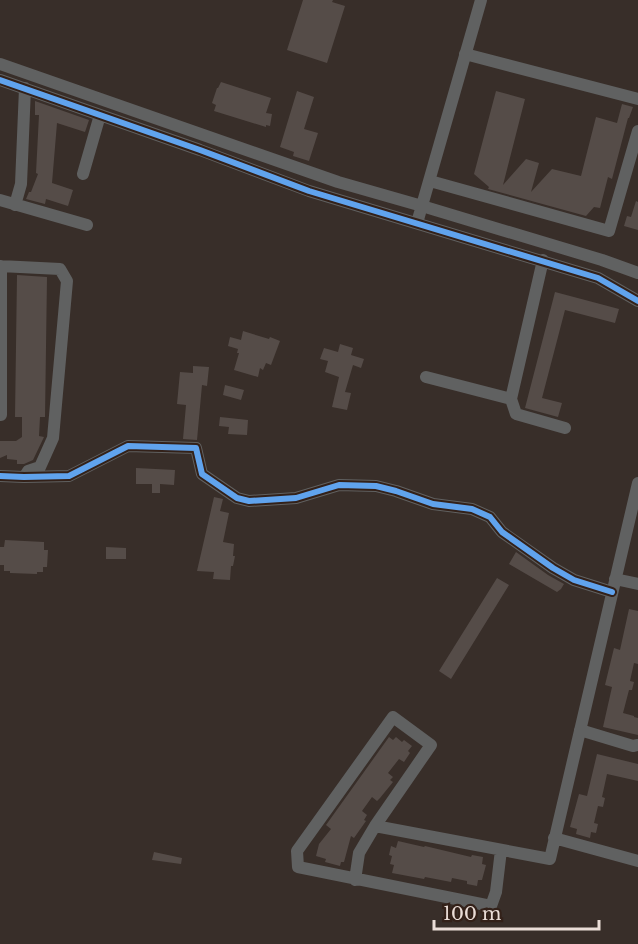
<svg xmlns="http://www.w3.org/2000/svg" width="638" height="944" viewBox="0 0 638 944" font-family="'Libre Baskerville',serif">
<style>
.building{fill:#554c48}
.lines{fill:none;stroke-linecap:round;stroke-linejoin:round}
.minor{stroke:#606161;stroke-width:12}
.cycleway-casing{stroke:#332119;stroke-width:10}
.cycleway{stroke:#60a3ed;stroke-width:6}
</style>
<rect width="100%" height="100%" fill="#382e29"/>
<path class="building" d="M303 0H333L332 2 345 6 327 63 287 50Z
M221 82 271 98 266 113 272 114 270 126 266 125V127L214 111 216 105 212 103 217 88H218Z
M297 91 314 97 304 129 318 133 309 161 293 156 294 152 280 147Z
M496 91 525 99 503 185 526 159 539 163 531 192 552 169 581 176 596 117 617 123 622 104 633 107 629 118H628L612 179 608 177 600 208 594 207 586 216 488 189 489 187 474 174Z
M35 101 89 120 85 132 57 123 52 183 73 190 68 206 46 199 45 204 26 199 29 192H31L38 174 36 173 39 115H35Z
M636 201 638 202V230L624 226 627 216 631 217Z
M17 275 47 277 45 417H40L39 436 44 437 33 460 24 464H17V460L7 459V455L0 458V441H16L22 437V417H15Z
M555 292 619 309 615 323 565 310 542 398 562 403 558 417 525 408Z
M243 331 269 339 270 337 280 341 271 365 266 363 263 370 260 368 258 377 234 370 239 353H237L238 349 228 346 230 337 241 340Z
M340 344 353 348 351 355 364 359 361 368 353 365 345 392 351 393 347 410 332 407 339 377 325 372 328 361 320 359 324 348 338 352Z
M193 366 209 367 207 386 202 385 197 440 183 439 186 405 177 404 180 372 193 373Z
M225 385 244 390 241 400 223 395Z
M220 417 248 420 247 435 228 434 229 427 219 426Z
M136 468 175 470 174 485 160 484V493H152V484H136Z
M214 497 223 499 220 511 229 513 223 542 234 544 233 556H235L233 566H231L230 580 213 579 214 572 197 571Z
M5 540 44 542V550H48L47 567H43V572H37V574L10 573V571H4V565H0V547H4Z
M106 547 126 548V559H106Z
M516 552 548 575 564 584 561 589 557 592 509 564Z
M497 578 509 585 451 679 439 671Z
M629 609 638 611V664L634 663 630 681 634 682 632 690H629L623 713 634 716V717L638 718V735L603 727 612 687 605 685 614 648 620 650Z
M389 737 393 740 396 737 402 742 404 740 412 746 408 751 410 753 404 762 399 759 388 773 393 777 390 780 393 782 380 798 377 801 372 797 362 811 367 815 364 820 366 821 354 838 351 836 344 862H341L340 866 325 862 326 859 316 856 319 844 331 829 326 825Z
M597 754 638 764V781L607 774 602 797 605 798 603 807 598 806 594 823 598 824 596 833 591 832 590 838 576 834 577 829 570 827 579 794 587 796Z
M398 841 424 847 425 846 471 857 472 855 483 857 482 864 486 865 482 880H478L477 886 467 884V881L452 878 451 882 425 877 424 879 392 873 394 865 390 864 392 856 389 855 391 846 396 848Z
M154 852 182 858 181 864 152 860Z"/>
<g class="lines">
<path class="minor" d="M465 54 638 99
M0 64 338 182 422 206 602 260 638 273
M0 80 200 150 309 191 598 278 638 301
M83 174 100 115
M430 181 609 231 638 131
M0 200 87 225
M15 205 21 184 25 88
M417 223 481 0
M0 266 60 269 67 281 53 438 40 467 28 471 25 476
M426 377 511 399 543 260
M511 399 516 414 565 428
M0 415H1V266
M0 476 24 477 69 476 128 446 196 448 202 474 237 498 249 501 296 498 339 485 376 486 396 491 433 504 472 509 490 517 502 532 553 568 574 580 612 592
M615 579 638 584
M580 730 633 746 638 745
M375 826 550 859 638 483
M554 838 638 861
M355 880 359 853 375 826 431 745 393 717 297 851 298 867 491 906 496 892 501 850"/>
<defs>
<path id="cycleway" d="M0 80 200 150 309 191 598 278 638 301
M0 476 24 477 69 476 128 446 196 448 202 474 237 498 249 501 296 498 339 485 376 486 396 491 433 504 472 509 490 517 502 532 553 568 574 580 612 592"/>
</defs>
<use href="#cycleway" class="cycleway-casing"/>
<use href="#cycleway" class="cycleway"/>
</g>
<path d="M434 920v9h165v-9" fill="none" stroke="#eaddd7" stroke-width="3"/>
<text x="443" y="920" font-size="18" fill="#eaddd7" stroke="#332119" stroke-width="4.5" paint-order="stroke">100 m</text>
</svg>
